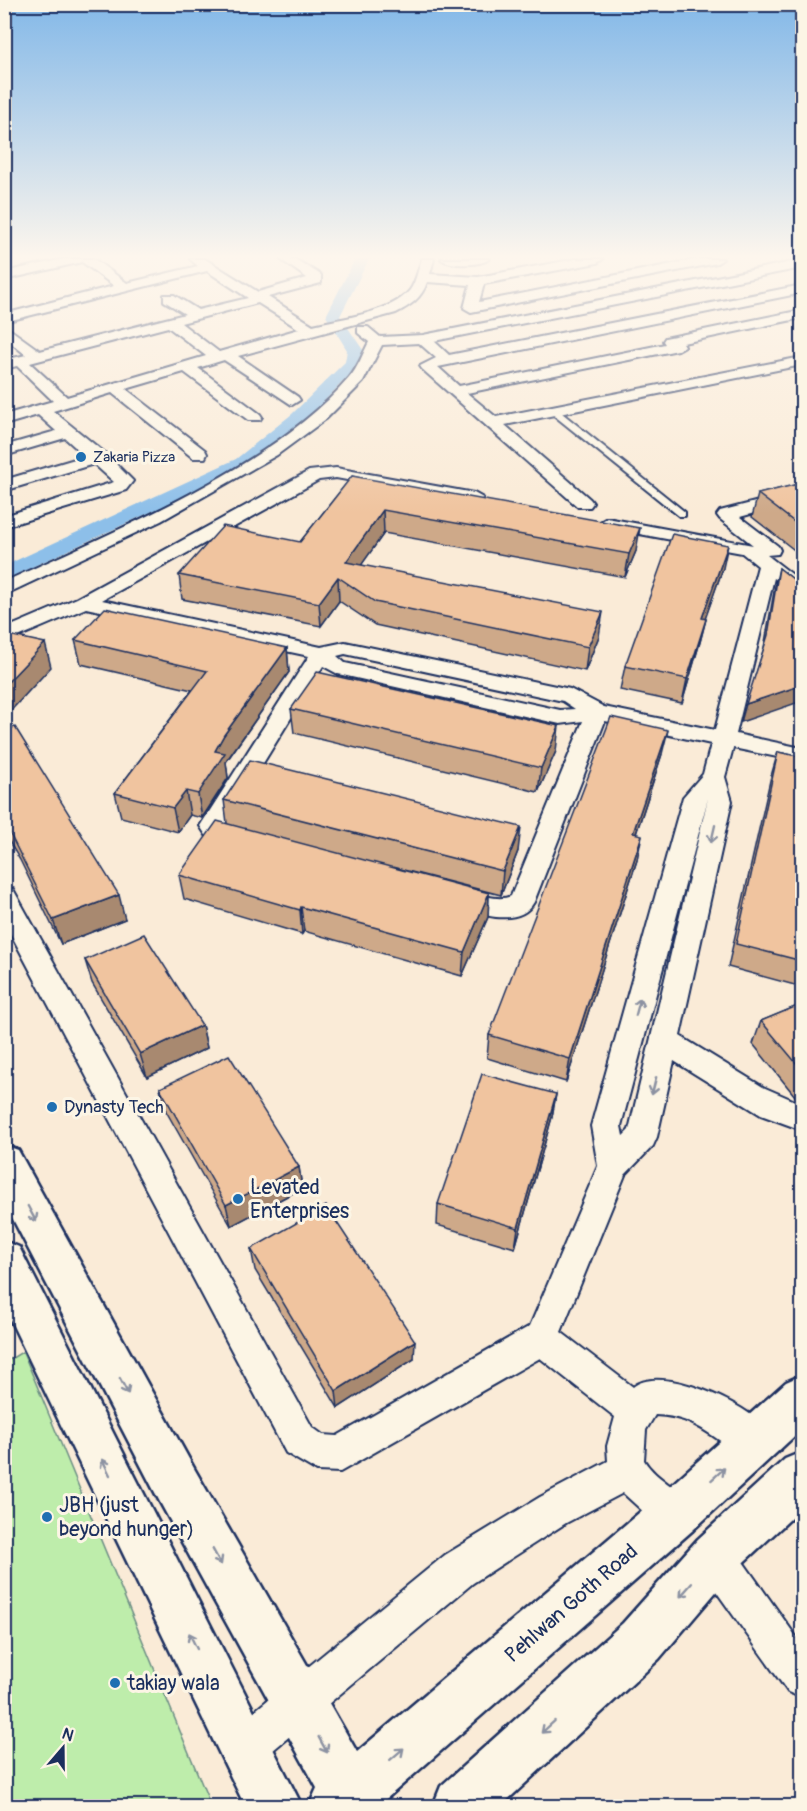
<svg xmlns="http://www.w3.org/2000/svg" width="807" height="1811" viewBox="0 0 807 1811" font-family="Pangolin,sans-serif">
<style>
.green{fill:#beedab;stroke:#6c8e84;stroke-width:1.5}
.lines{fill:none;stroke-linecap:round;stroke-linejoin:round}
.canal{fill:#8dbfe9;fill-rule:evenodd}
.lane-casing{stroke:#1b2f5e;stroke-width:4}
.street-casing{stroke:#1b2f5e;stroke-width:4}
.secondary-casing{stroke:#1b2f5e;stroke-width:5}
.lane{fill:#fcf5e5;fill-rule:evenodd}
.street{fill:#fcf5e5;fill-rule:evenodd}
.secondary{fill:#fcf5e5;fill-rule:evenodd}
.wall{fill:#cea989;stroke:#1b2f5e;stroke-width:1.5}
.shaded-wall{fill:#a8896f;stroke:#1b2f5e;stroke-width:1.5}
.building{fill:#f0c49f;stroke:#1b2f5e;stroke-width:1.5}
.oneway{stroke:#8c92a2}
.poi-dot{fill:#1f6fb2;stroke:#fcf5e5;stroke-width:2}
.labels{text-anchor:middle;stroke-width:6;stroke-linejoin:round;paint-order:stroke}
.far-poi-label{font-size:15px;fill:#1b2f5e;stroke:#fcf5e5;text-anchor:start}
.poi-label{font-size:18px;fill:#1b2f5e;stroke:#fcf5e5;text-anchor:start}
.near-poi-label{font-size:21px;fill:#1b2f5e;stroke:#fcf5e5;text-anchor:start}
.near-street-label{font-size:21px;fill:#1b2f5e;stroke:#fcf5e5}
</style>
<rect width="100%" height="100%" fill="#faebd7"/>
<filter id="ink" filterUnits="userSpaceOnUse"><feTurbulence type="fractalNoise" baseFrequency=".0167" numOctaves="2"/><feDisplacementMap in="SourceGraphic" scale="12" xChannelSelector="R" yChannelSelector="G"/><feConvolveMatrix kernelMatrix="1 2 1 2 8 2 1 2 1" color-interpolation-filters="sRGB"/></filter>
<g filter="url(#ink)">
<path class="green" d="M22 1352H23L211 1806H5L4 1363Z"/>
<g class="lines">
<path class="canal" d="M355 259H369L340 316 363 350 361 363 304 422 248 467 4 580V566L236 459 292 414 345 362 347 350 326 316Z"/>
<defs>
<path id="lane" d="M551 409H557L685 512V516H679L551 413Z"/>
<path id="street" d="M64 259H94L127 283 198 266 190 259H205L258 292 307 278 280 259H295L321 275V283L268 297 313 325C341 318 392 313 410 290 416 282 418 269 422 259H434L430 274 478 277 576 259H603L597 263 484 284 479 302 698 259H723L717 263 471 312 464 308 470 285 427 282C422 298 410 306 396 313L238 356 298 397 300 400 292 405 224 360 198 368 260 414 262 417 260 420H248L184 372 126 389 205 450 207 454 205 458H193L112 393 53 411 105 453 133 481 126 490 4 527V516L114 482 94 464 4 491V480L85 456 65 438 4 456V446L56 431 38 415 4 425V415L53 401 17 366 4 369V360L26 355 4 337V325L40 351 185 314 164 301V295H174L198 310 248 298 207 271 4 322V314L114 286 82 262 4 280V272ZM258 303 299 329 219 352 181 323ZM168 327 206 356 67 397 30 363Z
M441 259H489C481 266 449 266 441 259Z
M802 260V268L434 341 449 355 802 285V293L438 367 459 386 665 344 663 341 665 338 802 310V318L683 343 685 346 678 350 467 393 496 417 802 357V365L505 425 590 499 593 503 590 507H578L422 369 420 366 436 358 419 343 382 345 363 382 326 419 277 455 161 521 4 595V582C112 532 272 468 349 378 358 368 363 353 369 342L358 333V327H368L380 337 423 335Z
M336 468 474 493 483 498 474 503 336 478 319 480 102 600 321 647 345 642 570 689 604 707 715 730 758 566 742 553 607 528 598 523 607 518 753 545 720 519 717 515 720 511 802 490V500L740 517 778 546 780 550 778 554 767 555 802 582V597L795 595 774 578 736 734 802 748V762L733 748 725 777 732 801 680 1036 763 1087 802 1104V1130L761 1115 674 1061 657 1137 653 1146 625 1175 561 1332 633 1387C660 1363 747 1404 767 1429 769 1432 770 1438 772 1442L767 1455 754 1460C717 1445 700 1416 655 1415L646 1430 644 1460C657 1482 685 1489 695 1513L689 1526 676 1532 647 1515 623 1493 566 1523 473 1583 260 1761 245 1767 230 1761 224 1746 230 1731 445 1555 540 1497 608 1461 607 1446 615 1417 540 1358 340 1472 317 1471 286 1453 4 921V887L13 889 312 1427 323 1435 337 1436 530 1326 598 1166 591 1126 683 797 703 774 711 744 605 721 534 902C517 932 469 910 445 903L441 896 445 889C467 883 490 905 511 896L583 721 560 724 338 674 323 666 225 825 251 834 254 840 251 846 242 849 209 840 200 826 309 656 86 608 4 643V629L77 598 309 471ZM345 654 563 701 575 709 560 710 345 663 337 656ZM708 798 629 1130 623 1136 621 1126Z
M715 1537 729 1542 802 1645V1698L788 1692 701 1570 696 1556 701 1542Z"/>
<path id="secondary" d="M4 1145 18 1150 195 1470 357 1752 659 1496 786 1382 802 1375V1429L693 1530 378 1806H309L317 1788 161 1504 4 1202Z
M4 1241 19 1247 302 1806H245L4 1307Z
M802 1452V1508L732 1573 659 1659 501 1806H433L441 1786 623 1623 698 1539 785 1459Z"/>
</defs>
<use href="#lane" class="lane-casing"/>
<use href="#street" class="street-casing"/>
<use href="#secondary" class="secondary-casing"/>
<use href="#lane" class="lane"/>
<use href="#street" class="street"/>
<use href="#secondary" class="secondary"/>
</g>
<path class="wall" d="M352 476 636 551 625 577 384 533 361 565 599 636 585 671 375 625 339 601 321 626 182 599 179 575 300 542Z
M802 483V556L752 517 758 494Z
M723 568 705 618 706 619 700 642 682 703 620 690 625 666Z
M779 568 802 586 741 722 764 648 775 586Z
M75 640 287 648 289 672 226 762 228 778 202 818 190 815 178 832 121 817 115 793 192 690 81 664Z
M291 709 556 751 538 792 294 733Z
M4 730 125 919 61 944 20 860 4 833Z
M778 752 802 757V987L728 967 771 776Z
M662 754 636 834 637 860 566 1082 487 1058 489 1035Z
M224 800 518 851 501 895 392 867 489 893 488 917 462 976 304 931 302 934 184 899 179 875 227 823Z
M85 960 202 1025 207 1048 147 1077 92 983Z
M802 1004V1093L795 1096 753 1044 761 1021Z
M160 1088 299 1167 302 1188 231 1226 166 1111Z
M556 1094 552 1117 515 1248 437 1225 438 1204Z
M251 1249 414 1359 338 1408 255 1270Z"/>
<path class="shaded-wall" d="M383 510 384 533 348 584 346 562Z
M640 528 636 551 625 577 629 554Z
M728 545 723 568 697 642 702 618Z
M338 577 339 601 321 626 319 603Z
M603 612 599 636 585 671 588 647Z
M706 619 700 642 682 703 687 679Z
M45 643 51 667 4 718V686Z
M287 648 289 672 227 760 226 762 228 778 202 818 198 794 215 751 224 735Z
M802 685V701L741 722 746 704Z
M559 726 556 751 538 792 541 768Z
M668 730 662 754 628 858 633 833Z
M186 791 190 815 178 832 173 808Z
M521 827 518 851 501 895 503 871Z
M642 835 637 860 566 1082 570 1059Z
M489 893 488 917 462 976 464 952Z
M119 895 125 919 61 944 53 920Z
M301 907 304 931 302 934 300 910Z
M202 1025 207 1048 147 1077 140 1054Z
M802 1079V1093L795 1096Z
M556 1094 552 1117 515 1248 518 1228Z
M299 1167 302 1188 231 1226 226 1205Z
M415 1341 414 1359 338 1408 336 1391Z"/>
<path class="building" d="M352 476 640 528 629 554 383 510 346 562 603 612 588 647 375 602 338 577 319 603 179 575 223 526 300 542Z
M802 483V528L758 494Z
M672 534 728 545 702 618 706 619 687 679 625 666Z
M779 568 802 586V685L746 704 768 635Z
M105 608 287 648 224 735 215 751 225 753 198 794 186 791 173 808 115 793 207 671 75 640Z
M4 634 45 643 4 686Z
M317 672 559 726 541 768 291 709Z
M611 717 668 730 633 833 642 835 570 1059 489 1035Z
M15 727 119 895 53 920 11 836 4 824V730Z
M778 752 802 757V961L736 944Z
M250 760 521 827 503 871 224 800Z
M217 821 489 893 464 952 301 907 300 910 179 875Z
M144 934 202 1025 140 1054 85 960Z
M802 1004V1070L761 1021Z
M229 1055 299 1167 226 1205 160 1088Z
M482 1074 556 1094 518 1228 438 1204Z
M326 1206 415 1341 336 1391 251 1249Z"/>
<defs><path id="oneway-shaft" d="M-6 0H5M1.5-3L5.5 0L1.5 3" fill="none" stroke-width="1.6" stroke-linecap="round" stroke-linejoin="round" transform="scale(1.5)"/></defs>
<g class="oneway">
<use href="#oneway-shaft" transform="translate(713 834) rotate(103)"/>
<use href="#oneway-shaft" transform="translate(638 1007) rotate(-75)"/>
<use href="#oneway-shaft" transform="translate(654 1086) rotate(104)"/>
<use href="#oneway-shaft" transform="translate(32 1214) rotate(62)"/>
<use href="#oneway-shaft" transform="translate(124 1386) rotate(62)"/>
<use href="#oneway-shaft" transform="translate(106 1467) rotate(-116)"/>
<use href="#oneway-shaft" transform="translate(718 1474) rotate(-42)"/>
<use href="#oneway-shaft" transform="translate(217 1557) rotate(61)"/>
<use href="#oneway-shaft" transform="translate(686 1590) rotate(131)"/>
<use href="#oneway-shaft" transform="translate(193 1641) rotate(-116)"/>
<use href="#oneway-shaft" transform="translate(548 1727) rotate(138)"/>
<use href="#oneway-shaft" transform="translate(323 1745) rotate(61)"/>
<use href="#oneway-shaft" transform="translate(397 1754) rotate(-41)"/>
</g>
</g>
<linearGradient id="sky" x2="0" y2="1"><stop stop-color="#83b8e8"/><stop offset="0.5" stop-color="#fdf6ed"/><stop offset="1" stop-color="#fdf6ed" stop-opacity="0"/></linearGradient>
<rect width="807" height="513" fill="url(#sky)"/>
<g class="poi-dot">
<circle cx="81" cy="457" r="6"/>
<circle cx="52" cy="1107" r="6"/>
<circle cx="238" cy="1199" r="6"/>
<circle cx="47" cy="1517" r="6"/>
<circle cx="115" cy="1683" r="6"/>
</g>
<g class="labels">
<g class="far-poi-label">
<text x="93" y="462">Zakaria Pizza</text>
</g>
<g class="poi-label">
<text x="64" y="1113">Dynasty Tech</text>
</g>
<g class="near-poi-label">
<text x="250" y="1194">Levated<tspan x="250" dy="24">Enterprises</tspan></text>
<text x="59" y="1512">JBH (just<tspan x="59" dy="24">beyond hunger)</tspan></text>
<text x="127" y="1690">takiay wala</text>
</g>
<g class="near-street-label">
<text transform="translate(571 1603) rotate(-41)" y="7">Pehlwan Goth Road</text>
</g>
</g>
<rect width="807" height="1811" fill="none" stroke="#fcf5e5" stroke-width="24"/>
<rect x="12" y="12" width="783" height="1787" fill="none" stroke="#1b2f5e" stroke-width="2" filter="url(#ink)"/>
<g transform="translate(63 1748) rotate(20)" stroke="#fcf5e5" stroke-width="4.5" paint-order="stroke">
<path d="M0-4.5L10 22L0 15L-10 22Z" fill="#1b2f5e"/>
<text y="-9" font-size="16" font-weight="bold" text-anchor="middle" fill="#1b2f5e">N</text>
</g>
</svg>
